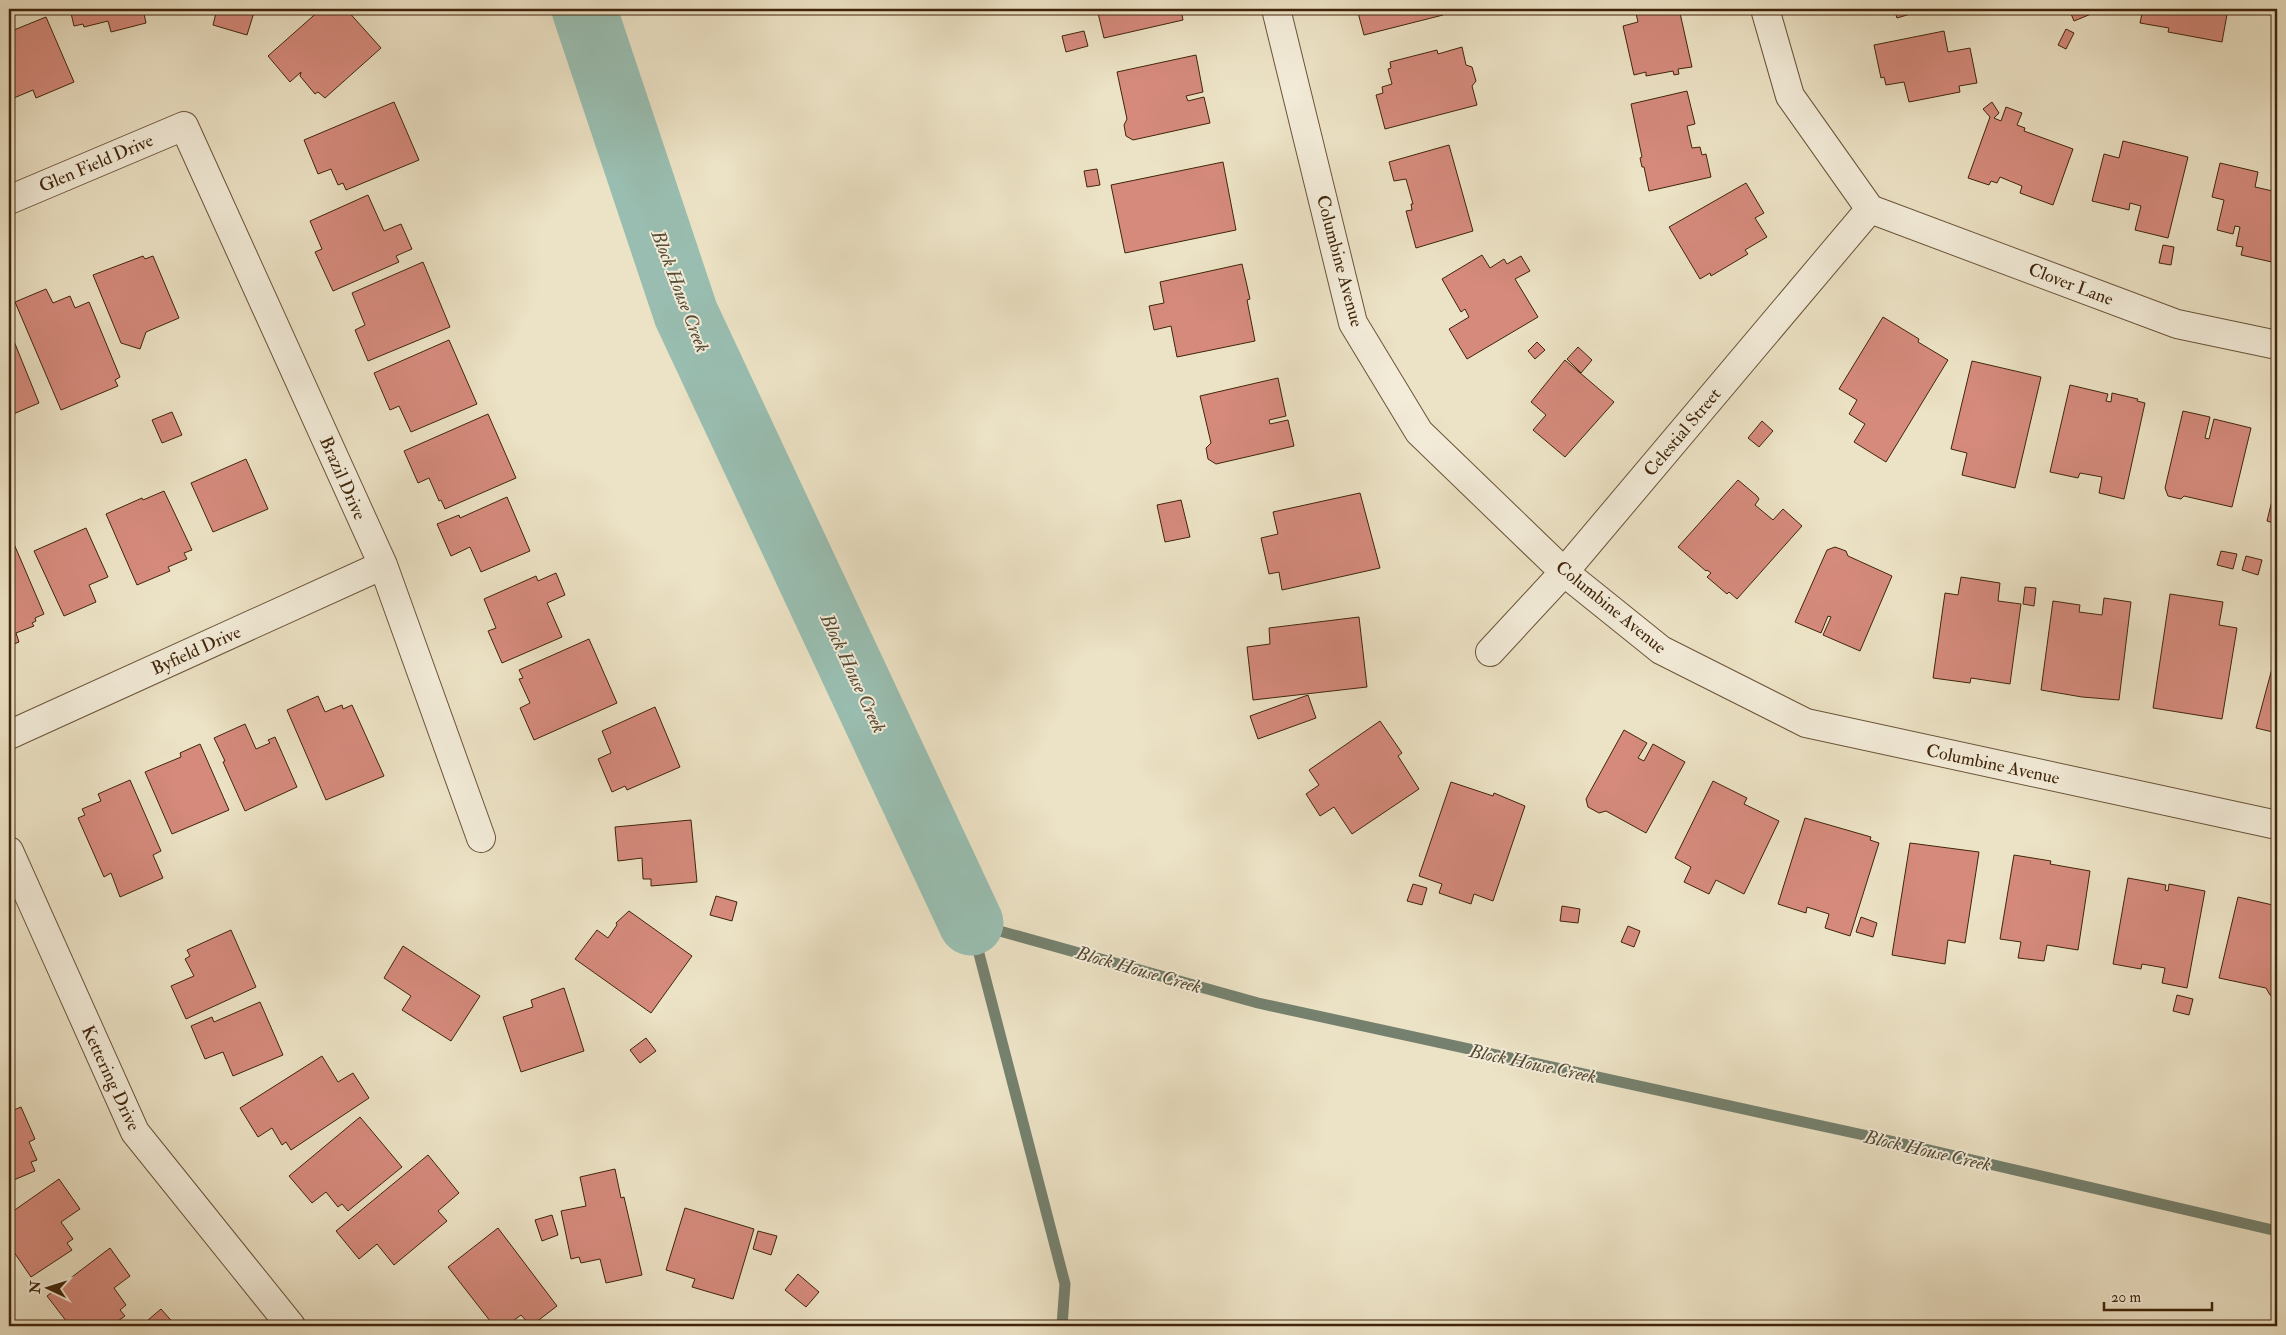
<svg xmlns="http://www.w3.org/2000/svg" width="2286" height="1335" viewBox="0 0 2286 1335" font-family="'IM FELL Double Pica',serif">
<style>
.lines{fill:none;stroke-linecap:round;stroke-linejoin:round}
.stream{stroke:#75816e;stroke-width:11}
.river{stroke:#99beb1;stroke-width:65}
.building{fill:#d58a7c;stroke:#40250a}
.street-casing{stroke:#6b5439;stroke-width:30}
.street{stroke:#f3ecd9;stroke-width:28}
.labels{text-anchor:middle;stroke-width:4;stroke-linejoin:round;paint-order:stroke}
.street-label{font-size:18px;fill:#40250a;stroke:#f3ecd9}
.water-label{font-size:19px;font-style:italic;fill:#564b34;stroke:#f3ecd9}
</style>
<rect width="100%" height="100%" fill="#ece2c5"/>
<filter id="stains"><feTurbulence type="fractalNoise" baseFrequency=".004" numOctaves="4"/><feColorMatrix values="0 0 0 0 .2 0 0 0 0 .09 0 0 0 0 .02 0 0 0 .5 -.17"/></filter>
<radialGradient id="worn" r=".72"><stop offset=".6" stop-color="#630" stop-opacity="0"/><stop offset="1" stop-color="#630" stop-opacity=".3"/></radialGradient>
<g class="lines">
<path class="stream" d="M971 923 1258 1003 1882 1139 2277 1231
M971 923 1065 1284 1062 1326"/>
<path class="river" d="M584 9 686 314 971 923"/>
</g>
<path class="building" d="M70 9H143L146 23 111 32 108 21 84 27 83 24 74 26Z
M217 9H255L247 35 213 25Z
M321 9H346L381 48 325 98 318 92 315 94 300 76 301 72 290 82 268 56Z
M1097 9H1181L1183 20 1104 38Z
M1357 9H1442L1443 15 1364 35Z
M1635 9H1676L1677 14 1680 13 1692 67 1678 69 1679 74 1674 75 1673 71 1646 76V72L1634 75 1623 26 1638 22Z
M1894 9H1927L1897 18Z
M2069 9H2095L2096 12 2074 21Z
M2143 9H2228L2222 42 2168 32 2169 28 2140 23Z
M46 17 74 82 36 98 33 90 9 100V32Z
M2066 29 2074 33 2066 49 2058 45Z
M1084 31 1088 46 1066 52 1062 36Z
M1944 31 1948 52 1970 48 1977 83 1959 86 1960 92 1909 102 1904 82 1886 85 1884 77 1881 78 1874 45Z
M1462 47 1466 65 1472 67 1476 81 1472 86 1477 105 1385 129 1376 95 1383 93 1382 87 1392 84 1388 69 1391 68 1390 62 1437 50 1438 54Z
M1196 55 1203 92 1186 96 1188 101 1204 97 1210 123 1133 140 1126 136 1124 125 1127 119 1117 72Z
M1687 91 1695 124 1687 126 1692 148 1700 147 1702 155 1706 154 1711 177 1649 191 1644 167H1642L1640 158 1642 157 1631 104Z
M394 102 419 160 346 190 343 183 338 185 331 169 318 174 304 140Z
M1992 102 1999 113 1994 118 2001 121 2006 107 2022 113 2017 125 2025 128 2024 131 2073 149 2053 205 2020 193 2022 186 2000 177 1997 183 1991 181 1989 185 1968 178 1990 117 1983 109Z
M2123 141 2188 157 2168 238 2135 230 2141 206 2130 203 2129 210 2092 201 2104 154 2119 158Z
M1449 145 1473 231 1416 248 1406 211 1412 210 1411 204H1413L1406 179 1394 181 1389 162Z
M1223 162 1236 230 1125 253 1111 185Z
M2220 163 2258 172 2255 187 2277 192 2276 263 2241 255 2243 247 2236 246 2240 227 2235 226 2233 234 2217 230 2224 200 2212 197Z
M1097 169 1100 185 1087 187 1084 171Z
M1746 183 1764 213 1755 218 1767 237 1745 250 1748 254 1711 276 1710 273 1700 279 1669 227Z
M368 195 384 231 401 224 412 249 396 256 399 262 333 291 315 252 322 249 310 221Z
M2163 245 2174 247 2171 265 2159 263Z
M1482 255 1490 268 1504 259 1507 264 1521 256 1530 271 1515 279 1538 317 1467 359 1449 329 1469 317 1465 309 1461 312 1442 279Z
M143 256 145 259 153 256 179 318 146 332 140 349 121 343 93 275Z
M423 262 450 327 368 361 355 330 365 325 352 293Z
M1242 264 1250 299 1247 300 1255 341 1177 357 1171 326 1154 330 1149 306 1164 303 1160 282Z
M46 289 53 303 70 296 75 308 89 302 120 377 115 380 118 386 61 410 15 302Z
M1883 317 1919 339 1918 342 1948 360 1886 462 1854 442 1865 424 1849 414 1857 400 1839 389Z
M9 329 39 403 11 415 9 410Z
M449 340 477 404 411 432 399 406 390 410 374 373Z
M1537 342 1545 350 1535 359 1528 351Z
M1578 347 1592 360 1581 373 1567 359Z
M1565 360 1614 402 1565 457 1533 430 1546 415 1531 402Z
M1972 361 2041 377 2015 488 1962 475 1967 453 1951 449Z
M1278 378 1286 416 1269 420 1270 424 1288 420 1294 446 1216 464 1208 459 1206 448 1211 443 1200 396Z
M2070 385 2108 394 2106 401 2111 402 2112 393 2138 399 2137 401 2145 403 2124 499 2099 493 2102 477 2080 473 2078 478 2050 472Z
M2183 411 2210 417 2205 438 2209 439 2214 419 2251 428 2232 507 2184 496 2181 499 2168 496 2165 488Z
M172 412 182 435 162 443 152 420Z
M488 414 516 478 445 509 441 500 439 501 429 478 418 483 404 451Z
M1762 421 1773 431 1759 447 1748 438Z
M246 459 268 509 213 532 191 483Z
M1738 480 1757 496 1759 499 1755 505 1773 520 1783 509 1802 526 1737 599 1729 592 1727 594 1707 577 1711 573 1707 570 1706 571 1678 547Z
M2277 480V524L2267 521Z
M164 491 192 550 184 553 187 559 168 567 170 571 137 585 106 514 142 498 143 500Z
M1360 493 1380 568 1282 590 1279 572 1269 574 1261 538 1278 534 1273 512Z
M507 497 530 551 481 572 470 547 451 556 437 524 459 515 460 518Z
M1181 500 1190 537 1165 542 1157 505Z
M86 528 108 577 89 585 96 602 64 616 34 551Z
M14 544 44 614 35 618 36 621 32 623 34 626 16 633 19 642 9 646V546Z
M1835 547 1846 551 1848 556 1892 576 1860 651 1823 635 1831 617 1828 616 1821 633 1795 622 1827 550Z
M2221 551 2237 554 2233 569 2217 565Z
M2246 556 2262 560 2258 575 2242 570Z
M556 573 565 595 547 603 562 637 502 663 488 631 496 628 484 599 536 576 538 581Z
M1961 577 2000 583 1998 601 2021 604 2010 684 1971 678 1970 683 1933 678 1945 593 1958 595Z
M2025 587 2036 588 2034 606 2023 604Z
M2170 594 2223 602 2219 625 2237 628 2222 719 2153 708Z
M2104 598 2131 602 2119 700 2082 697 2041 690 2053 601 2080 605 2079 612 2102 615Z
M1359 617 1367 687 1253 700 1247 647 1270 644 1269 628Z
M589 639 617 703 534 740 520 708 530 703 519 679 523 678 519 670Z
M2277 650V733L2256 728Z
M1308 695 1316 718 1258 739 1250 716Z
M318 696 325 712 342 705 343 709 352 705 384 776 326 800 287 710Z
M655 707 680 767 627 790 625 786 612 792 598 759 611 753 602 731Z
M1380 721 1402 753 1398 756 1419 789 1352 834 1334 807 1320 816 1306 794 1319 785 1309 770Z
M245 724 256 749 270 743 268 740 275 737 297 787 245 811 223 762 225 761 214 738Z
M1624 730 1647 743 1638 758 1644 761 1653 744 1685 762 1646 833 1606 811 1599 813 1588 807 1586 799Z
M200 744 229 810 172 834 145 772 181 757 180 753Z
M130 780 161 851 153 855 163 878 120 897 111 873 104 877 78 818 85 815 82 809 101 801 98 794Z
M1713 781 1747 798 1744 804 1779 821 1744 894 1716 880 1709 894 1684 882 1691 867 1675 858Z
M1451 782 1493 796 1494 793 1525 806 1493 901 1474 894 1471 904 1439 893 1442 884 1419 876Z
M1805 818 1871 837 1870 840 1879 843 1850 936 1825 928 1829 914 1807 907 1806 913 1778 904Z
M691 820 697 882 651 886V879H643L642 858 618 861 615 827Z
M1910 843 1979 852 1965 943 1948 940 1945 964 1892 955Z
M2014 855 2051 861 2050 864 2090 871 2078 950 2047 945 2044 961 2018 958 2021 942 2000 939Z
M2128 878 2166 885 2165 890 2168 891 2169 884 2205 891 2187 988 2162 983 2165 968 2142 964 2141 969 2113 964Z
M1413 884 1427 888 1422 905 1407 901Z
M716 896 737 902 732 921 710 915Z
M2238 897 2277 906 2273 926 2275 927 2277 917V997L2270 995 2266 988 2219 978Z
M1562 906 1580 909 1578 923 1560 921Z
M629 911 692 956 651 1013 575 959 597 930 608 938 617 925 616 923Z
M1861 917 1877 923 1873 937 1856 932Z
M1628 926 1640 931 1634 947 1621 942Z
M231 930 256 987 186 1019 171 986 194 976 185 959 190 956 187 950Z
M403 946 480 996 451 1041 402 1010 411 996 384 978Z
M564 988 584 1051 521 1072 503 1017 533 1007 531 1000Z
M2177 995 2193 999 2189 1015 2173 1011Z
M260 1002 283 1055 233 1076 223 1052 205 1059 191 1026 212 1017 214 1022Z
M646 1038 656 1051 640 1063 630 1050Z
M322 1056 338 1082 353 1073 369 1098 291 1150 286 1142 282 1145 272 1128 258 1137 240 1108Z
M21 1107 35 1139 29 1142 37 1160 31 1162 35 1171 9 1182V1112Z
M360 1117 402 1167 348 1211 342 1204 338 1207 326 1192 312 1203 289 1176Z
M428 1155 459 1193 438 1211 447 1221 394 1265 377 1244 359 1259 336 1231Z
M615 1169 621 1198 624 1197 642 1275 606 1283 600 1259 581 1263 579 1257 571 1259 561 1211 586 1206 580 1177Z
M59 1179 80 1209 61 1222 73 1239 67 1243 72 1250 31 1277 9 1245V1214Z
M685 1208 754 1229 733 1299 692 1287 695 1279 666 1270Z
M552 1215 558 1235 542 1241 535 1220Z
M498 1228 557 1306 531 1326 521 1315 506 1326 501 1324 494 1326 448 1267Z
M758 1231 777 1236 771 1255 753 1249Z
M110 1248 130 1276 114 1288 126 1305 120 1310 125 1316 111 1326H70L47 1296Z
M798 1274 819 1292 806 1307 785 1290Z
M161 1309 176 1326H141Z"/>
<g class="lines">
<defs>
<path id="street" d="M1276 9 1353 323 1419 432 1564 572 1661 650 1806 723 2277 825
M1765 9 1790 96 1870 209
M9 200 184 126 383 565 481 838
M1870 209 2177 324 2277 345
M1490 652 1564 572 1870 209
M9 735 383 565
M9 851 135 1132 291 1326"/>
</defs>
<use href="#street" class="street-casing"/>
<use href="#street" class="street"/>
</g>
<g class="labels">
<g class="street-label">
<text transform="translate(96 163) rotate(-23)" y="6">Glen Field Drive</text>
<text transform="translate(1340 261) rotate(75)" y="6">Columbine Avenue</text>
<text transform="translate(2071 284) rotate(21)" y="6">Clover Lane</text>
<text transform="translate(1682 432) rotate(-50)" y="6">Celestial Street</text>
<text transform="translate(343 478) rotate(66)" y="6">Brazil Drive</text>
<text transform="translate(1611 607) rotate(39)" y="6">Columbine Avenue</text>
<text transform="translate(196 650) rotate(-24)" y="6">Byfield Drive</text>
<text transform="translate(1993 764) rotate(12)" y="6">Columbine Avenue</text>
<text transform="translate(111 1078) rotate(65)" y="6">Kettering Drive</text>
</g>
<g class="water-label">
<text transform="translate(681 291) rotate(69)" y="7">Block House Creek</text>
<text transform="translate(854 673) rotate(65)" y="7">Block House Creek</text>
<text transform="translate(1139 969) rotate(16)" y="7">Block House Creek</text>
<text transform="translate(1533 1063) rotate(12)" y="7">Block House Creek</text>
<text transform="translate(1928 1150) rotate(13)" y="7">Block House Creek</text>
</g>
</g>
<rect width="2286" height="1335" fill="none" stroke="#ece2c5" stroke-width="30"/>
<rect x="10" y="10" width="2266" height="1315" fill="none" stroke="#40250a" stroke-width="2.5"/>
<rect x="15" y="15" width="2256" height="1305" fill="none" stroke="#40250a"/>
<g transform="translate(48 1288) rotate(274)" stroke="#f3ecd9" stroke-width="4" paint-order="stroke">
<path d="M0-4L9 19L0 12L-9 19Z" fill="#40250a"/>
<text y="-8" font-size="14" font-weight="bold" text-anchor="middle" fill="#40250a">N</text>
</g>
<path d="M2104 1302v8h108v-8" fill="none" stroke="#40250a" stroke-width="2.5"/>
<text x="2111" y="1302" font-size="15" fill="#40250a" stroke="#f3ecd9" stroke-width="4" paint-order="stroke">20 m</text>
<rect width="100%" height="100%" filter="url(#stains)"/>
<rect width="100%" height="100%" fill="url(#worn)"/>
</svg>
